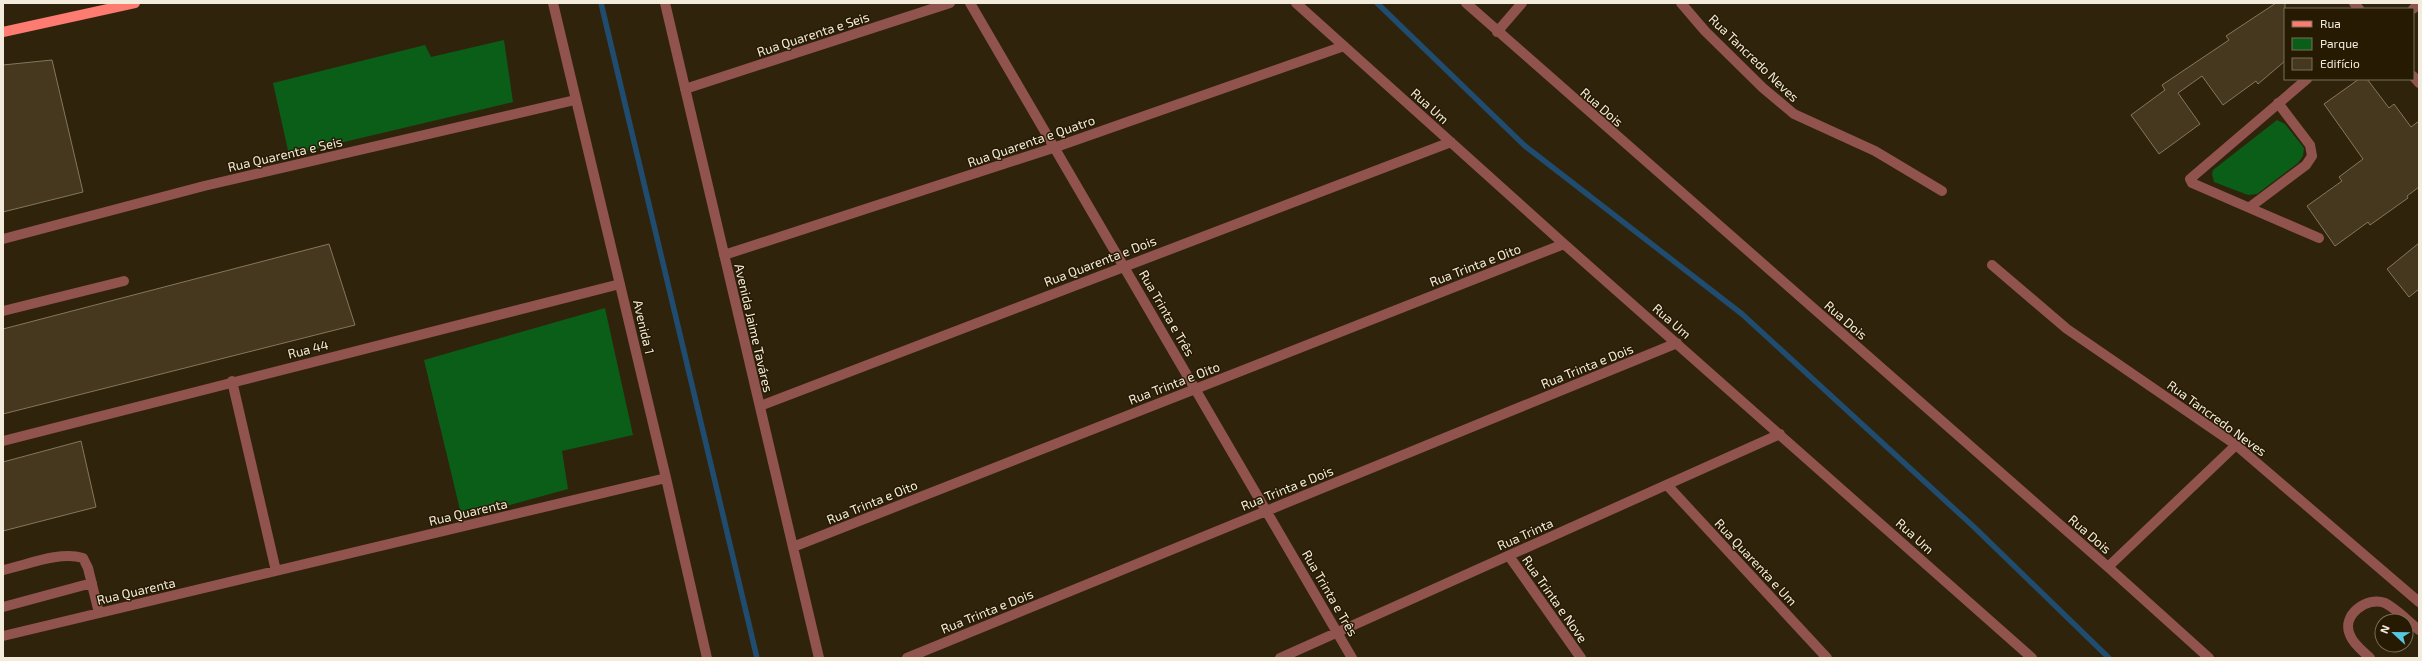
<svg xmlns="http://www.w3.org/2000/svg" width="2422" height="661" viewBox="0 0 2422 661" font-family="'Exo 2',sans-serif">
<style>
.green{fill:#0a5e18}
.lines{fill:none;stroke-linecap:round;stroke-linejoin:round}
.stream{stroke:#1f4c6f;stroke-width:5.5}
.building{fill:#45381f;stroke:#85775c}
.minor{stroke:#91534d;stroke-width:10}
.major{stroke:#fd7b71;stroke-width:10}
.labels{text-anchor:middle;stroke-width:3;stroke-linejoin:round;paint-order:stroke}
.street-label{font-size:13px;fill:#f3ebdc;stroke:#261a02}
</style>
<rect width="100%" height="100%" fill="#30230b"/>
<path class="green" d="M504 40 513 102 289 155 273 83 425 45 431 57Z
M2277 120 2285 124 2304 148 2303 156 2298 163 2257 194 2248 195 2214 182 2212 174 2213 170Z
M605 308 633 435 562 451 568 489 462 518 424 360Z"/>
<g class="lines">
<path class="stream" d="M601 3 757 658
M1377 3 1525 146 1742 314 1974 527 2109 658"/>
</g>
<path class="building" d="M2276 3H2285V61L2258 84 2256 81 2223 105 2202 76 2178 93 2200 124 2159 154 2131 115 2165 90 2162 85 2229 40 2226 36Z
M52 60 83 192 3 212V65Z
M2359 79H2367L2389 108 2394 104 2411 127 2419 121V187L2407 196 2408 198 2370 225 2368 222 2335 246 2307 206 2342 181 2339 177 2363 159 2324 104Z
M2419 243V289L2409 297 2387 269Z
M329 244 355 325 3 414V329Z
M81 441 96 507 3 531V462Z"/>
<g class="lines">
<path class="minor" d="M553 3 666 478 707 658
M665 3 819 658
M970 3 1352 658
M1296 3 1564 244 2032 658
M1466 3 2108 567 2209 658
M1681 3 1705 31 1763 88 1794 114 1875 151 1942 191
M2354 3 2359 9
M2413 9 2419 4
M1497 32 1522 3
M2413 76 2419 83
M2307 79 2190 179 2192 183 2319 238
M685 89 950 3
M2250 207 2306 165 2312 156 2310 145 2278 103
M3 239 204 186 575 100
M724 255 1056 147 1344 46
M1992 265 2067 329 2236 445 2419 602
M3 311 124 281
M232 381 276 571
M760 406 1451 142
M3 441 620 284
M1667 485 1827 658
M793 547 1564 244
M1509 556 1581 658
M2108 567 2236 445
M3 570C27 565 59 551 83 558L88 568 99 613
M3 607 92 583
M3 636 666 478
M907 658 1677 343
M1280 658 1780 434
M2370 658C2364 652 2353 644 2350 635 2341 615 2367 596 2385 603 2397 609 2409 622 2419 630"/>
<path class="major" d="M3 32 135 3"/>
</g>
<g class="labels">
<g class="street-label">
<text transform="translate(813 34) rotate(-18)" y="5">Rua Quarenta e Seis</text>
<text transform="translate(1754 58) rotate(44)" y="5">Rua Tancredo Neves</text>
<text transform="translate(1430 106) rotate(42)" y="5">Rua Um</text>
<text transform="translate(1602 107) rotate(41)" y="5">Rua Dois</text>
<text transform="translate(1031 141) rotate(-19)" y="5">Rua Quarenta e Quatro</text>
<text transform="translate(285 154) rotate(-13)" y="5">Rua Quarenta e Seis</text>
<text transform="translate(1100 261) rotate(-21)" y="5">Rua Quarenta e Dois</text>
<text transform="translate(1475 265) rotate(-21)" y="5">Rua Trinta e Oito</text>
<text transform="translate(1167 313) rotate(60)" y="5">Rua Trinta e Três</text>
<text transform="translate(1846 320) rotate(41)" y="5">Rua Dois</text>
<text transform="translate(1672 321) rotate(41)" y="5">Rua Um</text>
<text transform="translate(644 327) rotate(77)" y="5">Avenida 1</text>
<text transform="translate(754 328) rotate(77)" y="5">Avenida Jaime Taváres</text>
<text transform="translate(308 349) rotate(-14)" y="5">Rua 44</text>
<text transform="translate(1587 366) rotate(-22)" y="5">Rua Trinta e Dois</text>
<text transform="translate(1174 383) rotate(-21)" y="5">Rua Trinta e Oito</text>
<text transform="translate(2217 418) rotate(36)" y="5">Rua Tancredo Neves</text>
<text transform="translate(1287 488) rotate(-22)" y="5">Rua Trinta e Dois</text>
<text transform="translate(872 502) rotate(-22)" y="5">Rua Trinta e Oito</text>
<text transform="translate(468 512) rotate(-13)" y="5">Rua Quarenta</text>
<text transform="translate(1525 534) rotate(-24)" y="5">Rua Trinta</text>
<text transform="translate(2090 534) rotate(41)" y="5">Rua Dois</text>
<text transform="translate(1915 536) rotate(42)" y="5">Rua Um</text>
<text transform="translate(1756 562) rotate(47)" y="5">Rua Quarenta e Um</text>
<text transform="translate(136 591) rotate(-13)" y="5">Rua Quarenta</text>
<text transform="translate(1330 593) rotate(60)" y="5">Rua Trinta e Três</text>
<text transform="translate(1555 599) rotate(55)" y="5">Rua Trinta e Nove</text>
<text transform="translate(987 611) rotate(-22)" y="5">Rua Trinta e Dois</text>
</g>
</g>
<rect width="2422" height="661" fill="none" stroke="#f3ebdc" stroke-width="8"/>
<rect x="2284" y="8" width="130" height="72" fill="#261a02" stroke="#786e59"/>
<rect x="2292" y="21" width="20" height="6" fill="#fd7b71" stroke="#786e59"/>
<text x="2320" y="28" font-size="12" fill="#f3ebdc">Rua</text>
<rect x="2292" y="38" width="20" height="12" fill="#0a5e18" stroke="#786e59"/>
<text x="2320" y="48" font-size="12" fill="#f3ebdc">Parque</text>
<rect x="2292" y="58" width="20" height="12" fill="#45381f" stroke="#786e59"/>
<text x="2320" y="68" font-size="12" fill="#f3ebdc">Edifício</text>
<g transform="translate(2394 633) rotate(292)"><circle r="19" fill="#261a02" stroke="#786e59"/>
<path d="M0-3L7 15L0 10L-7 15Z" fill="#56c9e0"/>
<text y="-6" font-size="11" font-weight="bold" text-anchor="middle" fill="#f3ebdc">N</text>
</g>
</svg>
